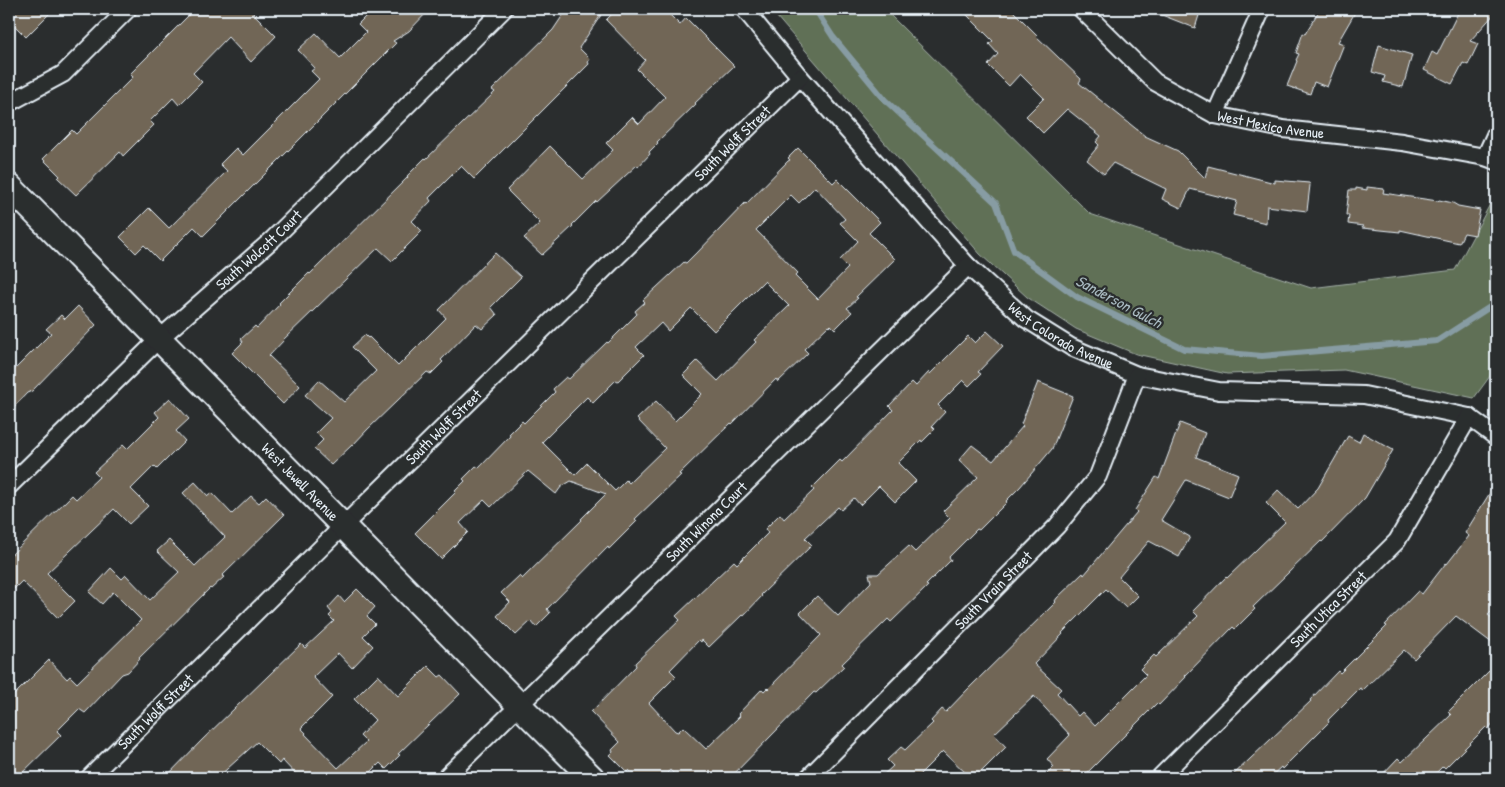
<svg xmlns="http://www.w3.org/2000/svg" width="1505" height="787" viewBox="0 0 1505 787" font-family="'Patrick Hand',sans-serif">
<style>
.green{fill:#606f57;stroke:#a4b0a8}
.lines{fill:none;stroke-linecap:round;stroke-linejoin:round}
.stream{stroke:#879ca3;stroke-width:6}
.building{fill:#716657;stroke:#e8f1f8;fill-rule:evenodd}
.minor-casing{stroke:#e8f1f8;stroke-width:20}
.secondary-casing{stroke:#e8f1f8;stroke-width:28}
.minor{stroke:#2a2d2e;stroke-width:16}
.secondary{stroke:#2a2d2e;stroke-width:24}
.labels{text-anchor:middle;stroke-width:4.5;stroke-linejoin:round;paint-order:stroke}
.street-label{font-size:15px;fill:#e8f1f8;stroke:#2a2d2e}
.water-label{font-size:16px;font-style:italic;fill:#a8b9c0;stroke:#2a2d2e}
</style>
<rect width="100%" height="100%" fill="#2a2d2e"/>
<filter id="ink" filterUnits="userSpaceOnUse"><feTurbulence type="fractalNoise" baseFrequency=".02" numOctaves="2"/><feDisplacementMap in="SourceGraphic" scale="10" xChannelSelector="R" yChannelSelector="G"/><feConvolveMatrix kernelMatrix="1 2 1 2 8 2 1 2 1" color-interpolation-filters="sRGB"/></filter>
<g filter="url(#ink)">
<path class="green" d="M770 9H884L1090 214 1311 288 1455 270 1496 193V368L1474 398 1344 370 1227 374 1136 354 1076 329 1027 297 980 254Z"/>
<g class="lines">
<path class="stream" d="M815 9 833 37 885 100 996 203 1014 251 1077 297 1184 349 1262 356 1437 341 1496 303"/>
</g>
<path class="building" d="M9 9H54L26 37 9 20Z
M195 9H249L276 36 251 62 228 37 193 73 202 82 179 105 173 98 150 121 154 125 123 156 120 152 76 195 58 178 60 176 43 159 72 130 76 134 133 77 130 74Z
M373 9 381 16 389 9H430L409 31 393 41 396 43 203 236 194 227 160 261 144 245 136 253 120 237 149 208 169 228 227 171 220 164 236 148 243 155 319 79 311 71 315 68 298 50 316 33 340 58 366 32 358 24Z
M567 9H593L601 15 579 48 590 59 588 62 589 64 474 179 461 166 429 198 431 201 412 221 422 231 392 261 378 248 283 340H284L269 356 300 386 283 404 232 353 243 342 241 339 255 326 257 328 280 304 279 303 309 273 310 274 408 177 407 176 425 158 426 159 495 92 492 90 553 30Z
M617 9H664L680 25 686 18 734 66 695 103 696 104 657 142 658 143 649 152 650 154 638 167 637 165 624 177 597 202 596 201 572 225 573 226 542 255 524 238 540 223 507 190 550 146 583 179 613 150 606 143 632 117 639 124 665 97 637 69 645 60 606 20Z
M961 9H1011L1037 35 1036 36 1081 79 1079 83 1145 136 1178 151 1205 178 1208 166 1275 183V180L1309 183 1310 185 1307 211 1267 206 1266 223 1233 215 1237 201 1190 189 1181 208 1162 199 1166 189 1113 163 1104 174 1087 160 1099 145 1096 142 1101 136 1067 109 1043 133 1026 116 1044 98 1020 74 1009 86 988 65 998 54 989 44 993 41Z
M1149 9H1201L1195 28 1149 10Z
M1320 9H1357L1338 42 1344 44 1327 87 1314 82 1310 94 1287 86 1297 61 1296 60 1299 54 1296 53 1303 33 1305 34Z
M1460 9H1496V12L1470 41 1478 44 1468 65 1463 63 1452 84 1424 70 1432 52 1437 55Z
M1379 45 1412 55 1403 87 1383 82 1385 76 1372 72Z
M798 148 833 183 837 179 880 222 869 233 895 259 856 297 858 298 847 308 852 312 835 329 831 325 829 327 828 326 804 349 808 353 778 382 776 379 732 424 731 423 679 474 681 475 635 519 637 521 609 549 608 547 547 609 550 613 536 627 531 621 516 635 497 616 510 602 501 593 519 576 522 579 582 520 581 519 606 494 571 481 561 487 556 494 528 471 491 507 484 500 460 523 468 532 441 559 415 533 456 492 455 491 465 481 463 479 476 466 479 468 510 436 509 434 522 421 524 423 555 392 553 389 566 377 569 379 607 342 608 343 637 314 635 311 645 302 643 300 684 262 686 263 697 252V253L745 203 746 204 788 161 790 160 788 158ZM815 187 845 219 840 223 858 241 840 260 848 268 818 299 795 276 798 273 756 230 791 195 799 203ZM764 281 789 306 754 340 756 342 718 381 697 361 683 375 702 394 675 421 656 401 637 419 665 448 629 483 626 480 615 491 587 463 575 475 542 442 587 397 593 403 616 380 618 381 644 355 636 347 661 323 668 331 691 308 714 331Z
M1367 187 1384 189 1383 193 1438 201 1439 200 1453 203 1458 206 1480 210 1475 235 1464 233 1459 243 1400 230V232L1362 228 1363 226 1348 224 1349 215H1346L1349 190H1356V188L1367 190Z
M495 253 521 277 491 307 497 315 482 329 476 324 441 360 443 362 431 374 427 372 368 429 352 446V445L331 465 314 449 323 440 316 433 331 418 305 395 319 380 344 402 376 371 352 347 365 335 368 338 369 337 398 366 446 318 439 310Z
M78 306 96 325 32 391 27 393 9 412V375L51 333 46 329 61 315 65 319Z
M987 331 1003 346 978 372 981 374 969 386 963 380 938 405 945 412 932 426 935 429 922 442 921 440 898 463 916 481 895 502 879 486 860 505 854 498 841 510 838 507 805 538 812 545 761 595 762 596 743 616 742 615 709 647 702 640 701 642 699 640 670 670 676 676 649 703 675 731 678 732 683 727 706 749 740 716 738 714 762 689 764 691 767 688 768 689 821 635 800 613 817 596 838 616 871 582 869 574H878L909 546 915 552 950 518 943 511 978 477 959 460 972 445 993 461 1023 426 1021 424 1038 382 1073 396 1052 449 1020 487 1006 501 1007 502 979 530 977 529 949 557 951 560 926 585 928 586 891 622 888 619 842 664 844 666 816 693 814 692 730 778H678L670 770 662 778H637L629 770 627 772 610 755 613 752 612 750 620 742 591 712 636 666 635 663 680 620 676 616 734 561 737 564 768 533 765 529 780 514 784 519 814 490 812 488 840 460 842 462 893 410 889 406 912 382 916 386 929 372 930 374 968 336 975 343Z
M170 398 189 419 176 431 185 441 157 469 154 466 131 489 148 506 129 524 114 509 47 573 75 601 58 618 22 581 9 594V557L72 495 76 499 99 477 94 472 123 445 127 449 159 417 155 412Z
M1180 423 1205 433 1196 457 1238 474 1229 497 1186 480 1161 520 1190 537 1179 557 1149 541 1119 577 1138 596 1126 608 1106 589 1062 633 1063 634 1034 664 1061 689 1057 693 1078 716 1082 712 1095 726 1146 675 1140 669 1154 655 1156 657 1198 616 1193 611 1226 577 1227 578 1285 522 1266 503 1278 490 1298 509 1318 488 1348 436 1359 442 1363 433 1393 450 1365 498 1322 542 1321 541 1253 607 1255 609 1235 629 1233 627 1185 676 1186 677 1159 705 1157 703 1082 778H1043L1054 767 1047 759 1070 735 1034 696 994 734 1006 747 975 778H971L943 751 916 778H880L893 766 887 760 901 747 905 750 933 723 931 721 942 709 946 712 968 689 1056 602 1055 601 1057 598 1083 573 1084 575 1137 512 1135 510 1156 477 1159 479Z
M195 482 208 496 212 493 232 514 251 496 259 503 266 496 284 515 222 576 224 577 211 589 210 588 139 658 140 659 128 672 122 674 85 713 79 709 57 731 61 735 17 778H9V700L49 660 67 679 70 676 77 683 141 620 113 592 102 604 89 592 111 568 122 579 126 575 150 600 179 572 157 551 169 540 195 566 225 537 183 493Z
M1496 483V607L1488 615 1496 621V646L1456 616 1414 659 1404 650 1363 690 1360 688 1328 720 1329 722 1282 769 1281 767 1269 778H1230L1311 701 1310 700 1338 671 1340 673 1387 626 1385 625 1418 591 1422 594 1446 563 1447 564 1469 536 1465 533Z
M357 589 375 607 367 616 375 624 363 636 373 646 352 668 338 653 313 677 332 697 301 728 306 733 305 734 338 768 366 742 360 736 375 720 354 699 378 675 398 696 428 666 439 677 442 675 460 694 398 754 400 755 386 769 380 763 365 778H299L282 760 279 764 257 742 217 778H215L208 771 201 778H165L202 740 301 644 305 648 334 621 329 616 332 613 328 608 339 596 344 602Z
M1496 664V720L1488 729 1486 727 1445 768 1443 766 1431 778H1379L1398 758 1402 762 1451 715 1448 712Z"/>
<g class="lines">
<defs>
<g id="minor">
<path id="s1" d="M744 9 800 77 968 266 1026 319 1071 347 1137 375 1219 391 1364 395 1469 417 1496 437"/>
<path id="s2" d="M1081 9 1155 82 1215 115 1283 129 1402 142 1485 157 1496 161"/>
<path d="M9 103 63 74 128 9"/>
<path d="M1215 115 1262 9"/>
<path d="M1485 157 1496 133"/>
<path id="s3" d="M9 486 159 339 273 239 504 9"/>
<path id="s4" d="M89 778 343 526 800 77"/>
<path id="s5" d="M445 778 968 266"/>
<path id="s6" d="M808 778 1057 526 1098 476 1137 375"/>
<path id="s7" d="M1159 778 1397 541 1469 417"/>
</g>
<g id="secondary">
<path id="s8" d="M9 186 519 705 592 778"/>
</g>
</defs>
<use href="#minor" class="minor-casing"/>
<use href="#secondary" class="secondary-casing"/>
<use href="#minor" class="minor"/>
<use href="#secondary" class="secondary"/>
</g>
</g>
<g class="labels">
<g class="street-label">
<text dy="5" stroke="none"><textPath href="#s2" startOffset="229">West Mexico Avenue</textPath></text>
<text dy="5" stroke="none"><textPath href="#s4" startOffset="904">South Wolff Street</textPath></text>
<text dy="5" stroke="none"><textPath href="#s3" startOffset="344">South Wolcott Court</textPath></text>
<text dy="5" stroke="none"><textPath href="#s1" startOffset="458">West Colorado Avenue</textPath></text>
<text dy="5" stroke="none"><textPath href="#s4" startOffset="499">South Wolff Street</textPath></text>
<text dy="5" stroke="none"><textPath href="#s8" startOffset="415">West Jewell Avenue</textPath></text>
<text dy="5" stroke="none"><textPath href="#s5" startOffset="366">South Winona Court</textPath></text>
<text dy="5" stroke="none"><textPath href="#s6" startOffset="264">South Vrain Street</textPath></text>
<text dy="5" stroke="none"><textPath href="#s7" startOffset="239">South Utica Street</textPath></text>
<text dy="5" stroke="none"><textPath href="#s4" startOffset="94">South Wolff Street</textPath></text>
</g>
<g class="water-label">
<text transform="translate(1119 301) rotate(28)" y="6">Sanderson Gulch</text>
</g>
</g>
<rect width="1505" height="787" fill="none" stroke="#2a2d2e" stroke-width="30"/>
<rect x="15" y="15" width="1475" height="757" fill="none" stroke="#e8f1f8" stroke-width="2" filter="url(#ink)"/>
</svg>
